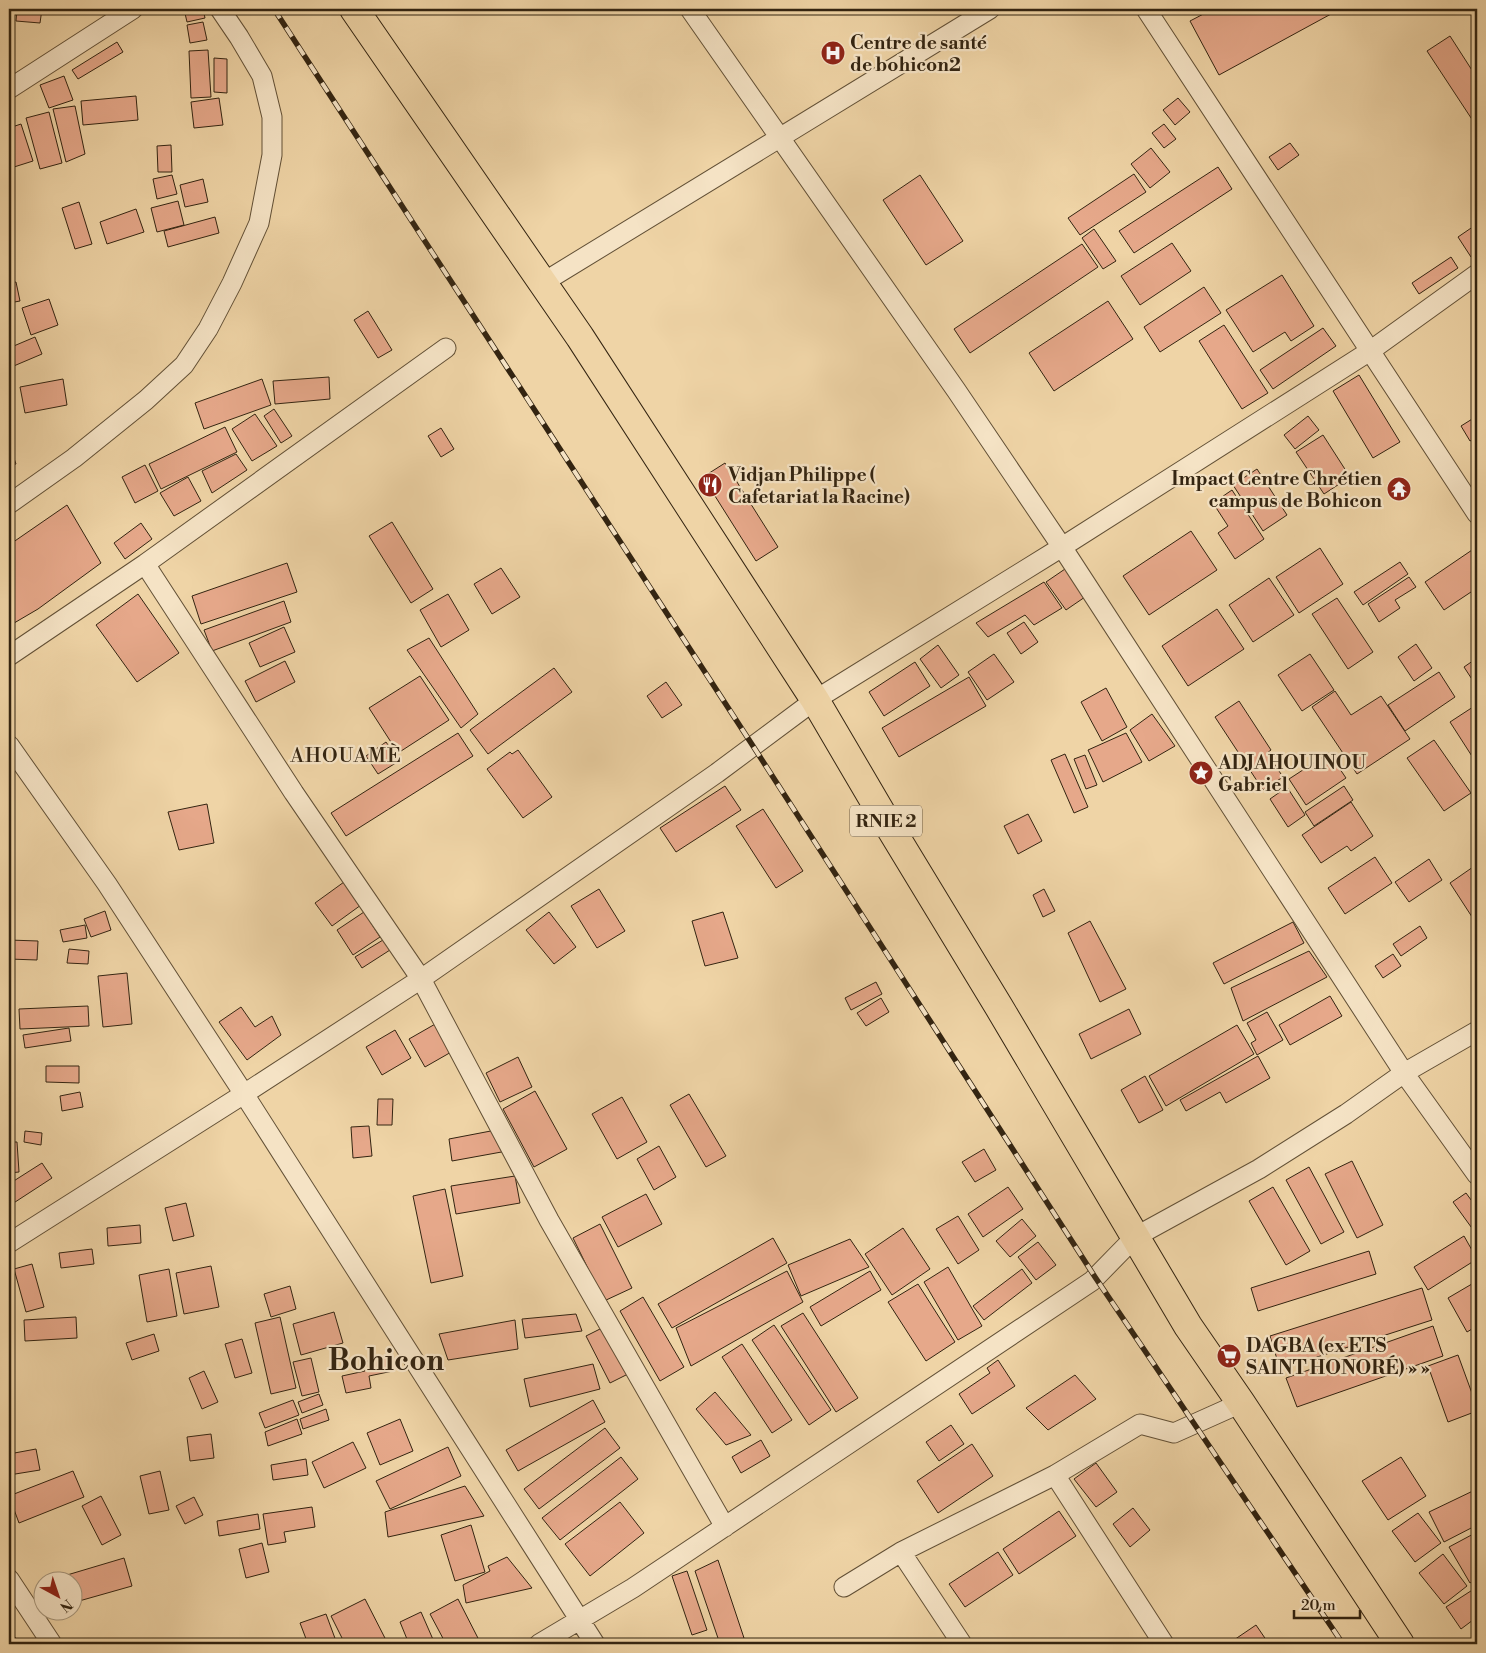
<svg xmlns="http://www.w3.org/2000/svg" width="1486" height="1653" viewBox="0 0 1486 1653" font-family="'Libre Bodoni',serif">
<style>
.building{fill:#e6a88a;stroke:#332411}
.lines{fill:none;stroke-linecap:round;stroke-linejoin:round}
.street-casing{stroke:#625036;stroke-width:21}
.highway-casing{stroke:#332411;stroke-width:30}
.street{stroke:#f5e3c5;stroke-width:19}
.highway{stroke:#efd4a6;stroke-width:28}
.rail-casing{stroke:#332411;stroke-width:5.5}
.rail{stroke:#f5e3c5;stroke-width:4;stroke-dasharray:11;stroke-linecap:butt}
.labels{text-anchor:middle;stroke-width:4.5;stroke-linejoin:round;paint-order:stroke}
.shield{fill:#f5e3c5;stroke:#6d5d47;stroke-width:1}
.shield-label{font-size:18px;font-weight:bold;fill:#332411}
.poi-label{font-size:19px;font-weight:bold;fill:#332411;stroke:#f5e3c5;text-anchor:start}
.neighbourhood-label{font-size:20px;letter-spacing:1px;fill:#332411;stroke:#f5e3c5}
.town-label{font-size:29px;font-weight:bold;fill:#332411;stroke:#f5e3c5}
</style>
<rect width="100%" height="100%" fill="#efd4a6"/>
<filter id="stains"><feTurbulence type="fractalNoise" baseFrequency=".004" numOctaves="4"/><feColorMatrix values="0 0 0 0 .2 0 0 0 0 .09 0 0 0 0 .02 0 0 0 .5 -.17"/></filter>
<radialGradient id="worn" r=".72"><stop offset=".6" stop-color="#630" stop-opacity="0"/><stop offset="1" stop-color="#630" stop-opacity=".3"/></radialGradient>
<path class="building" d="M17 9H42L40 23 16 21Z
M184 9H203L205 18 187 22Z
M1213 9H1328L1331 14 1219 75 1190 21Z
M203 22 207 40 190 43 187 25Z
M1450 36 1477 78V127L1427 51Z
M117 42 123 52 78 79 72 70Z
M208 50 211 97 191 98 189 51Z
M214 58 227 59V93L214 92Z
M64 76 73 100 49 108 40 85Z
M136 96 138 120 83 125 81 101Z
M219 98 223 125 194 128 191 102Z
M1178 98 1190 112 1175 125 1163 110Z
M75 106 85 154 66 162 53 109Z
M49 112 62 163 40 169 26 118Z
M21 124 33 161 14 167 9 151V128Z
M1164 124 1176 139 1164 148 1152 133Z
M1290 143 1299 155 1278 170 1269 157Z
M171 145 172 172H158L157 146Z
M1151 148 1170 172 1150 188 1131 164Z
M1218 167 1232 189 1134 253 1119 231Z
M1134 174 1146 192 1080 235 1068 218Z
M172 175 177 194 157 199 153 179Z
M920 175 963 241 926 265 883 200Z
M203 179 208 202 185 207 180 185Z
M178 201 184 225 157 232 151 208Z
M79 202 92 244 75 249 62 208Z
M136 209 144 232 107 244 100 222Z
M215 217 219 233 168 247 164 231Z
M1477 224V252L1471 257 1458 237Z
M1094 229 1116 261 1103 269 1082 238Z
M1172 243 1191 271 1140 305 1121 276Z
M1082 244 1098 267 970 353 954 329Z
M1451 257 1458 268 1419 294 1412 283Z
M1282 275 1314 326 1291 341 1285 332 1253 352 1226 310Z
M16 282 20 301 9 303V283Z
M1204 287 1221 313 1160 352 1144 327Z
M49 299 58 325 31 335 22 308Z
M1108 301 1133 339 1054 391 1029 353Z
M368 311 392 350 378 358 354 320Z
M1224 325 1268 393 1242 409 1199 341Z
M1323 328 1336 346 1273 389 1260 370Z
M35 337 42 354 9 368V348Z
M1359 375 1400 442 1373 458 1333 391Z
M329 377 330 399 275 404 273 381Z
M63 379 67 405 25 413 20 387Z
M262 379 271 405 204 429 195 403Z
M274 409 292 436 281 443 264 416Z
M255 414 277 446 252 461 232 429Z
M1308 416 1319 430 1295 449 1284 435Z
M1477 416V437L1470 441 1461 426Z
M225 427 237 452 161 489 149 464Z
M441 428 454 449 441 457 428 436Z
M1323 435 1350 477 1324 494 1296 452Z
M9 444 16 464 9 466Z
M236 454 247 470 212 493 202 471Z
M725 463 778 547 756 561 703 477Z
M145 465 158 491 135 503 122 477Z
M1257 469 1287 515 1263 531 1233 485Z
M188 477 201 501 174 516 160 493Z
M1232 490 1264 539 1235 559 1218 533 1228 526 1213 503Z
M67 505 101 563 38 609 9 626V545Z
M392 522 433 589 411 603 369 536Z
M141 523 152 539 125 559 114 543Z
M1191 531 1217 570 1149 615 1123 576Z
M1320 548 1343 584 1299 613 1276 577Z
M1475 548 1477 551V588L1444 610 1425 582Z
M1400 562 1408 574 1363 605 1354 592Z
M287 563 297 592 201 624 192 596Z
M501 568 520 597 492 614 474 584Z
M1065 569 1085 597 1066 610 1046 582Z
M1409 577 1416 587 1395 600 1400 608 1379 622 1368 604Z
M1269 578 1294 615 1253 642 1229 605Z
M1044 582 1062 608 1034 625 1025 615 988 637 976 623Z
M138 594 179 653 137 682 96 625Z
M448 594 469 630 441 647 420 610Z
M1337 598 1373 652 1348 669 1312 614Z
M284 601 291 622 212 651 204 630Z
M1217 609 1244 649 1188 686 1162 646Z
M1024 622 1038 642 1021 654 1007 633Z
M284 627 295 652 260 667 249 643Z
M429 638 478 714 461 728 407 650Z
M1416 644 1432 668 1414 681 1398 657Z
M938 645 959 675 941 688 920 659Z
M994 654 1014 682 987 700 968 672Z
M1310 654 1334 690 1302 711 1278 675Z
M1477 658V687L1464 667Z
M285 661 295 682 256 702 245 681Z
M915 662 930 686 884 716 869 692Z
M554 668 572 692 488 754 470 730Z
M1439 672 1455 697 1405 731 1388 705Z
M420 676 449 720 398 753 369 708Z
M969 677 986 706 899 757 882 728Z
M666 682 682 705 662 718 647 696Z
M1106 688 1127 727 1102 741 1081 702Z
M1335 691 1351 715 1381 696 1410 739 1357 774 1312 707Z
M1239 701 1271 750 1267 753 1283 777 1263 790 1215 717Z
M1473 707 1477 714V764L1450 722Z
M1152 714 1175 746 1149 761 1130 730Z
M458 733 473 756 346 836 331 813Z
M1126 733 1142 762 1103 782 1088 750Z
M1434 740 1471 793 1444 811 1407 758Z
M386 742 399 761 378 774 366 756Z
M518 750 552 797 523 818 487 769 510 752 512 754Z
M1329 753 1346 778 1306 805 1289 779Z
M1065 754 1088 807 1074 813 1051 760Z
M1085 755 1097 785 1086 789 1074 759Z
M725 786 741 810 676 852 660 828Z
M1344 786 1353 800 1314 826 1305 812Z
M1287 787 1305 815 1288 827 1270 799Z
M1351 802 1373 836 1351 851 1347 846 1321 863 1302 835Z
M207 804 214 843 179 850 168 812Z
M763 809 803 871 776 888 736 826Z
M1028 814 1042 841 1018 854 1004 826Z
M1375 857 1392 883 1345 914 1328 888Z
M1429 859 1442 880 1409 902 1395 882Z
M1473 867 1477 873V918L1474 920 1450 883Z
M344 882 361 905 332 926 315 903Z
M599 889 625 931 597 948 571 906Z
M1044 889 1055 911 1043 917 1033 895Z
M105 911 111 930 91 937 84 919Z
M364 912 380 937 353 955 337 930Z
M549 912 576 947 554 964 526 930Z
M723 912 738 958 705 966 692 921Z
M1090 921 1126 989 1100 1002 1068 933Z
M1293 922 1304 943 1224 984 1213 963Z
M85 925 87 938 63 942 60 930Z
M1420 926 1427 938 1401 956 1393 944Z
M9 940 38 941 37 960 9 959Z
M383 940 390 950 362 968 355 957Z
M69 949 89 951 88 964 67 963Z
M1309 951 1327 977 1243 1021 1231 988Z
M1393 954 1401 966 1383 978 1375 966Z
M127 973 132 1024 103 1027 98 976Z
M876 982 882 994 851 1010 845 998Z
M1330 996 1342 1016 1290 1045 1279 1025Z
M881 998 889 1012 866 1026 857 1013Z
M88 1006 89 1026 20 1029 19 1009Z
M241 1007 255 1027 272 1016 281 1035 247 1060 219 1022Z
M1129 1009 1141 1034 1091 1059 1079 1034Z
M1267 1012 1283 1040 1257 1055 1251 1043 1256 1040 1247 1023Z
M437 1023 453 1051 425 1067 409 1039Z
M1237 1025 1254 1054 1166 1106 1149 1076Z
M69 1028 71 1041 25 1048 23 1035Z
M395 1030 411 1058 382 1075 366 1047Z
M1258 1056 1270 1078 1226 1103 1220 1092 1186 1111 1180 1100Z
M518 1057 532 1087 500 1102 486 1073Z
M46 1066H79V1083L46 1082Z
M1145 1076 1163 1110 1139 1123 1121 1090Z
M535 1091 567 1149 534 1167 503 1109Z
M80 1092 83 1107 62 1111 60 1096Z
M689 1094 726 1156 706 1167 670 1105Z
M622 1097 647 1142 617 1159 592 1114Z
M378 1099H393L392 1125H377Z
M369 1126 372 1156 353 1158 351 1127Z
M496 1130 507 1151 452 1161 449 1139Z
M25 1131 42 1133 41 1145 24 1142Z
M9 1142H17L19 1172 9 1173Z
M659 1146 676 1177 654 1190 637 1159Z
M984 1149 996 1170 975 1182 962 1162Z
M1352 1161 1383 1225 1357 1238 1325 1174Z
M42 1163 52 1178 9 1206V1184Z
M1309 1167 1344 1232 1321 1244 1286 1180Z
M515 1176 520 1203 456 1214 451 1186Z
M1008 1187 1023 1209 983 1237 968 1214Z
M1273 1187 1310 1251 1286 1265 1249 1201Z
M445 1189 463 1276 431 1283 413 1196Z
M1466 1193 1477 1208V1229L1474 1231 1453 1202Z
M646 1194 662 1224 618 1247 602 1217Z
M186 1203 194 1236 173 1241 165 1208Z
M958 1216 979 1250 958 1264 936 1229Z
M1022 1219 1036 1236 1010 1257 996 1241Z
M600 1224 632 1288 604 1301 573 1238Z
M140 1225 141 1243 108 1246 107 1228Z
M903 1228 930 1269 892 1295 865 1254Z
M1464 1236 1477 1259 1428 1290 1414 1267Z
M773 1238 787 1263 672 1328 658 1304Z
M850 1239 869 1267 801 1296 788 1265Z
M1038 1242 1056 1265 1036 1280 1018 1257Z
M92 1249 94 1264 61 1268 59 1253Z
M1369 1251 1376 1274 1258 1311 1251 1288Z
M32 1264 44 1307 26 1312 14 1269Z
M211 1266 219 1307 184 1314 176 1273Z
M948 1267 982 1326 958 1340 924 1282Z
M169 1269 177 1316 147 1322 139 1275Z
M1022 1269 1032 1283 984 1320 973 1306Z
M787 1271 803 1302 691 1366 676 1328Z
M870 1271 881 1290 821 1326 810 1307Z
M1477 1281V1326L1467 1332 1448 1298Z
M918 1284 955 1342 926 1361 888 1302Z
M290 1286 296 1309 271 1317 264 1294Z
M1422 1288 1432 1320 1280 1369 1270 1336Z
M643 1297 684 1367 660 1381 620 1311Z
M334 1312 343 1343 301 1355 293 1324Z
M803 1313 858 1398 836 1412 781 1326Z
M576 1314 582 1331 525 1338 522 1319Z
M76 1317 77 1338 25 1341 24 1320Z
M280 1317 296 1388 271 1394 255 1323Z
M515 1320 518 1349 448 1360 439 1334Z
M774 1325 831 1410 809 1425 752 1340Z
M1433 1326 1443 1356 1297 1407 1286 1378Z
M604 1327 628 1374 610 1383 586 1336Z
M154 1334 159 1351 132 1360 126 1343Z
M242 1339 252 1373 235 1378 225 1344Z
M742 1344 792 1420 772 1433 722 1357Z
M1458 1355 1477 1407V1411L1448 1422 1428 1366Z
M388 1357 393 1371 369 1376 371 1388 346 1393 342 1376 365 1371 363 1362Z
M311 1358 319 1392 302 1396 293 1362Z
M998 1360 1015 1386 972 1414 959 1394 990 1373 987 1368Z
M593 1364 600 1389 530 1407 524 1379Z
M204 1371 218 1402 202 1409 189 1378Z
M1075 1375 1096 1399 1048 1430 1026 1408Z
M715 1392 751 1435 726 1445 696 1409Z
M319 1394 323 1405 302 1413 298 1402Z
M293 1400 299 1415 265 1428 259 1413Z
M593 1400 605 1422 518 1471 506 1450Z
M326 1409 329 1420 303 1429 300 1419Z
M297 1419 302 1434 268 1446 265 1432Z
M400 1419 413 1451 380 1465 367 1433Z
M951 1425 964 1444 939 1461 926 1442Z
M605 1428 620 1448 539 1509 524 1489Z
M211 1434 214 1458 190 1461 187 1437Z
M761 1440 770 1456 741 1473 732 1457Z
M353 1442 366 1468 324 1488 312 1462Z
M972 1444 993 1476 938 1513 917 1481Z
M448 1447 461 1476 390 1509 376 1481Z
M36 1449 40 1470 9 1475V1454Z
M621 1457 638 1479 560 1540 542 1518Z
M1401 1457 1426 1496 1388 1520 1362 1481Z
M306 1459 308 1475 273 1480 271 1465Z
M1096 1463 1117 1492 1096 1507 1074 1479Z
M73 1471 84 1497 19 1523 9 1496Z
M160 1471 169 1510 149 1514 140 1476Z
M465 1486 484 1516 388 1537 385 1512Z
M1477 1489V1525L1444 1542 1429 1512Z
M101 1496 121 1535 102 1545 82 1506Z
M194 1497 203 1515 185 1524 176 1506Z
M620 1502 644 1533 590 1576 565 1544Z
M312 1507 315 1527 284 1532 286 1542 268 1545 263 1514Z
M1133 1508 1150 1530 1130 1547 1113 1524Z
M1059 1511 1076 1536 1019 1574 1003 1549Z
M1418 1513 1441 1543 1415 1562 1392 1531Z
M258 1514 260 1529 219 1536 217 1521Z
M471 1525 485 1572 455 1581 441 1535Z
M1477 1532V1578L1470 1583 1449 1547Z
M262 1543 269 1572 246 1578 239 1549Z
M998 1552 1013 1575 965 1607 949 1584Z
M1443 1554 1467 1586 1444 1604 1419 1573Z
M507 1557 532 1588 466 1603 463 1585 490 1571 488 1566Z
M124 1558 132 1586 72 1603V1580H58L57 1578Z
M718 1560 744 1638 725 1644H720L695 1571Z
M687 1571 707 1630 692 1635 672 1576Z
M1477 1587V1617L1461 1629 1446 1607Z
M365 1599 388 1644H345L331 1616Z
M458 1599 481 1644H446L430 1614Z
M421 1612 435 1644H409L400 1622Z
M326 1614 336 1641 327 1644H308L300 1623Z
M1256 1625 1269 1644H1228Z
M9 1629 20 1644H9Z"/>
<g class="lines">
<defs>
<path id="street" d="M690 9 956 390 1062 547 1404 1073 1477 1175
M1146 9 1477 514
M9 89 133 9
M544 282 990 9
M9 504 74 458 146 400 184 365 208 329 232 283 259 223 272 155V117L262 76 239 37 220 9
M145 564 294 793 421 979 549 1220 725 1527
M9 656 145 564 446 348
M9 745 107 884 244 1094 595 1644
M9 1243 244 1094 421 979 717 773 815 700 1062 547 1370 351 1477 274
M1055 1475 1164 1644
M901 1552 962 1644
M9 1579 52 1644
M844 1587 901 1552 1055 1475 1140 1424 1174 1433 1241 1403
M539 1644 633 1588 1092 1281 1135 1237 1259 1169 1346 1114 1404 1073 1477 1031"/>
<path id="highway" d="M354 9 580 337 815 700 886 821 999 1007 1188 1326 1241 1403 1400 1644"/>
</defs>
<use href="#street" class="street-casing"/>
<use href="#highway" class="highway-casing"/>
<use href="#street" class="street"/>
<use href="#highway" class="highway"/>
<defs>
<path id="rail" d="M274 9 753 746 1095 1277 1343 1644"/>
</defs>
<use href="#rail" class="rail-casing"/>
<use href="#rail" class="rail"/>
</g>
<defs>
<symbol id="hospital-disc" viewBox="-11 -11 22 22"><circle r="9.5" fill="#8f2418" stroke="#f5e3c5"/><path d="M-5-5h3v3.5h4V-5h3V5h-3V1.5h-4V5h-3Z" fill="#fff"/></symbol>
<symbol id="restaurant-disc" viewBox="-11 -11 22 22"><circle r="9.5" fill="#8f2418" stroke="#f5e3c5"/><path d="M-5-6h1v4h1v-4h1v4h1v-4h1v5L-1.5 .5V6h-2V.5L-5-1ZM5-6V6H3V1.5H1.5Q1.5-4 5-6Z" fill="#fff"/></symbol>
<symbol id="temple-disc" viewBox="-11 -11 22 22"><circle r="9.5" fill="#8f2418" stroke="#f5e3c5"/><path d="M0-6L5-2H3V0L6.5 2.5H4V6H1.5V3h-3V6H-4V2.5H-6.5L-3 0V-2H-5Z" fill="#fff"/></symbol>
<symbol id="sight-disc" viewBox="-11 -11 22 22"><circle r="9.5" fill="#8f2418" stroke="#f5e3c5"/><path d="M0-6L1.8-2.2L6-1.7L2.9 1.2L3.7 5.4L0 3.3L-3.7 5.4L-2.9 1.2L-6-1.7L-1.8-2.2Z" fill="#fff"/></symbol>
<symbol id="supermarket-disc" viewBox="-11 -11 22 22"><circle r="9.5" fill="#8f2418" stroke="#f5e3c5"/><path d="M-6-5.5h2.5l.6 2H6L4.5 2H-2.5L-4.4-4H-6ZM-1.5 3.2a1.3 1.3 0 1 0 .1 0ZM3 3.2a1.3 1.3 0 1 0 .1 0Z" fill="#fff"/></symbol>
</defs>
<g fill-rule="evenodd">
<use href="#hospital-disc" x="819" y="39" width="28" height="28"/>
<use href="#restaurant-disc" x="696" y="471" width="28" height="28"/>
<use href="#temple-disc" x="1385" y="475" width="28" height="28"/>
<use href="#sight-disc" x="1187" y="759" width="28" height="28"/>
<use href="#supermarket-disc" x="1215" y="1342" width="28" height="28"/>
</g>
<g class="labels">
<rect class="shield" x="850" y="805.5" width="72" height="31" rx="4"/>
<g class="shield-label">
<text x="886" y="827">RNIE 2</text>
</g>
<g class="poi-label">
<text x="850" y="49">Centre de santé<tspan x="850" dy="22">de bohicon2</tspan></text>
<text x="728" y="481">Vidjan Philippe (<tspan x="728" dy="22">Cafetariat la Racine)</tspan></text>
<text x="1382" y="485" text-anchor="end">Impact Centre Chrétien<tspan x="1382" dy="22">campus de Bohicon</tspan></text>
<text x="1218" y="769">ADJAHOUINOU<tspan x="1218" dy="22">Gabriel</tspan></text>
<text x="1246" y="1352">DAGBA (ex ETS<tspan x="1246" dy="22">SAINT HONORÉ) » »</tspan></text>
</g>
<g class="neighbourhood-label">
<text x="346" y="762">AHOUAMÈ</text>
</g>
<g class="town-label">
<text x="386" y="1370">Bohicon</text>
</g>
</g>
<rect width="1486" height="1653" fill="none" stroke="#efd4a6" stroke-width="30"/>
<rect x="10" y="10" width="1466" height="1633" fill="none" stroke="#332411" stroke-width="2.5"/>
<rect x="15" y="15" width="1456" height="1623" fill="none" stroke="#332411"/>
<g transform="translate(58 1596) rotate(140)"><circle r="24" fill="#f5e3c5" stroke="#a7977d"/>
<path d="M0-4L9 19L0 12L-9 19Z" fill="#8f2418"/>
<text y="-8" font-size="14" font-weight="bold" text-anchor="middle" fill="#332411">N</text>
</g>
<path d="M1294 1610v8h66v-8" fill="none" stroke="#332411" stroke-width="2.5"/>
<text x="1301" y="1610" font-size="15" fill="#332411" stroke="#f5e3c5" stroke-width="4" paint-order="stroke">20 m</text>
<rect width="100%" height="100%" filter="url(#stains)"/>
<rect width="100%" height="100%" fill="url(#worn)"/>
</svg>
